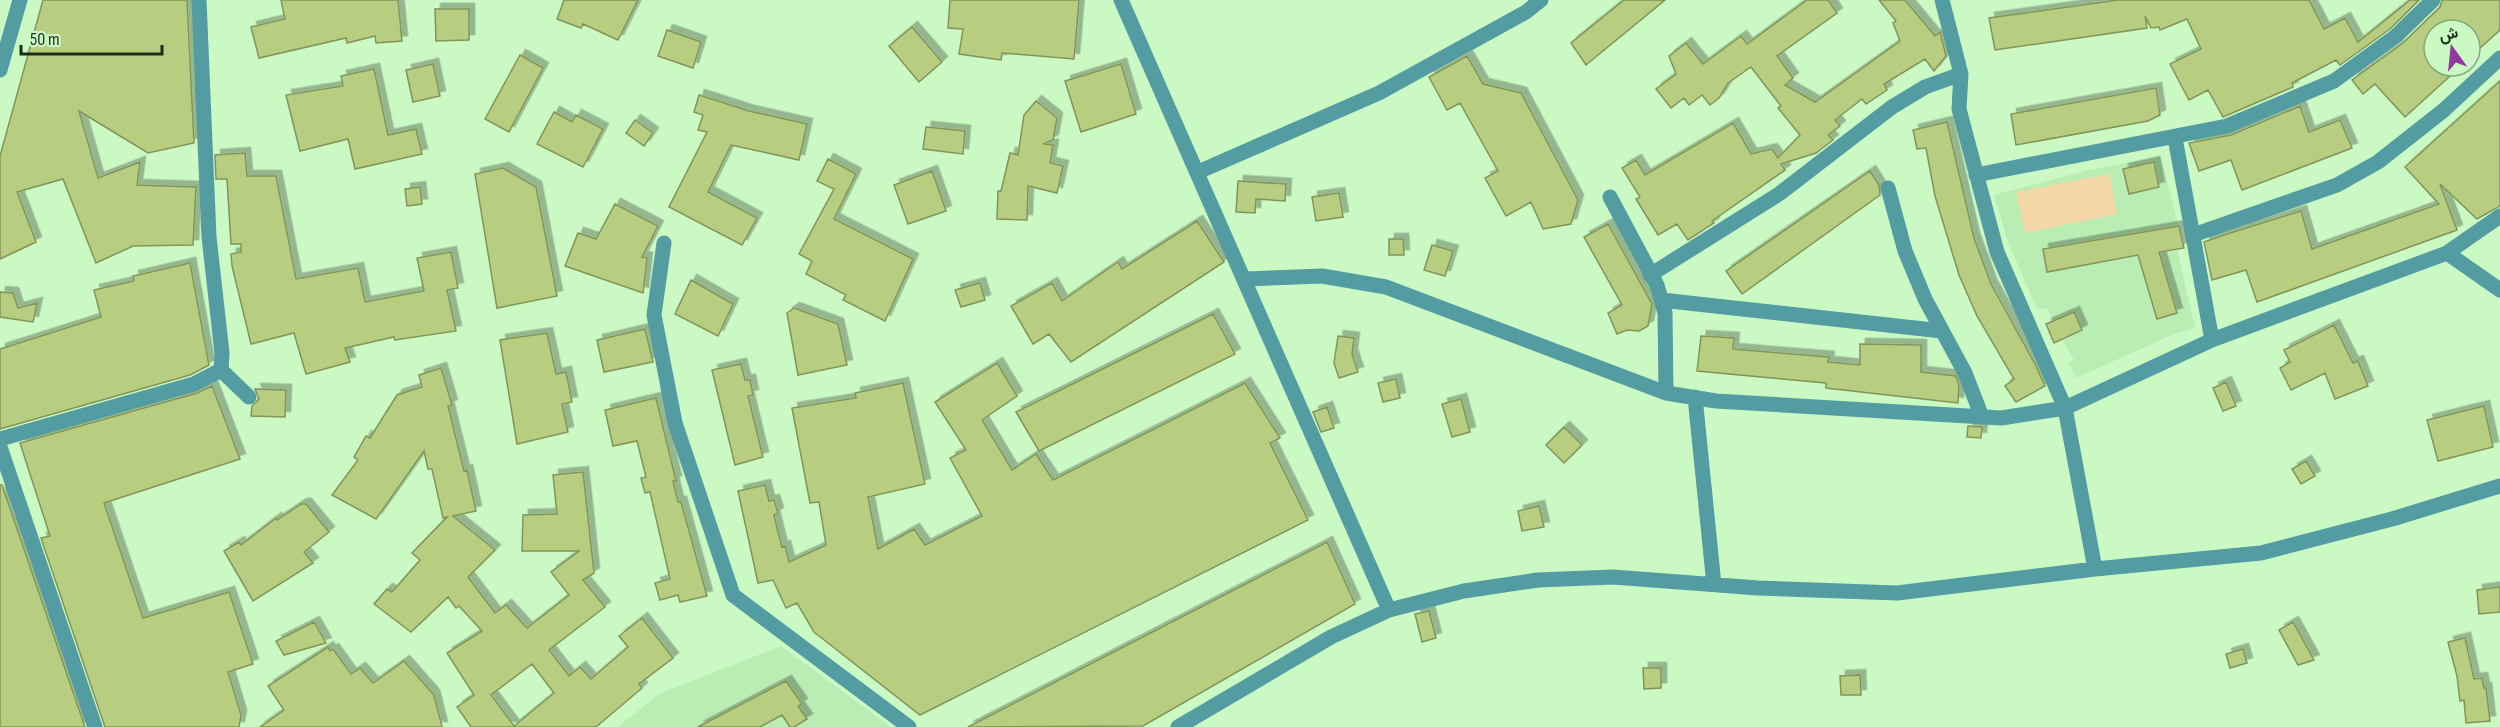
<svg xmlns="http://www.w3.org/2000/svg" width="2500" height="727" viewBox="0 0 2500 727" font-family="'Sofia Sans Condensed',Vazirmatn,sans-serif">
<style>
.built{fill:#b9edb3}
.green{fill:#f3d8a5}
.building{fill:#b7ce81;stroke:#839459;stroke-width:1.5;fill-rule:evenodd;filter:url(#shadow)}
.lines{fill:none;stroke-linecap:round;stroke-linejoin:round}
.street{stroke:#539ca2;stroke-width:15}
</style>
<defs>
<filter id="shadow"><feDropShadow dx="5.5" dy="-5.5" stdDeviation="0" flood-color="#0004"/></filter>
</defs>
<rect width="100%" height="100%" fill="#caf9c4"/>
<path class="built" d="M2161 157 2184 248 2177 249 2195 328 2174 334 2076 378 2069 363 2074 360 2061 338 2063 336 2046 308 2037 309 2007 239 1994 195 2093 169Z
M781 646 891 727H618L659 694Z"/>
<path class="green" d="M2109 174 2117 214 2025 233 2016 192Z"/>
<path class="building" d="M43 0H187L194 143 148 153 79 111 98 178 140 162 137 185 196 187 193 245 133 246 96 263 63 179 17 192 36 242 0 259V156Z
M281 0H398L402 41 376 43 375 36 347 43 346 38 259 58 251 27 285 19Z
M564 0H638L618 40 583 24 581 28 557 19Z
M950 0H1079L1074 59 1002 53 1001 60 959 54 963 29 948 28Z
M1624 0H1665L1586 65 1571 43Z
M1807 0H1828L1837 13 1777 56 1793 78 1785 85 1815 102 1900 41 1893 23 1896 21 1879 0H1905L1935 36 1940 32 1946 56 1934 71 1925 59 1884 84 1887 90 1866 104 1862 99 1835 120 1840 126 1828 135 1833 140 1816 153 1781 164 1785 170 1712 221 1714 223 1688 240 1677 224 1658 235 1636 199 1640 197 1622 168 1636 160 1645 175 1733 123 1751 154 1772 149 1778 158 1800 135 1778 108 1781 106 1751 67 1728 83 1719 98 1710 105 1702 95 1689 105 1684 98 1671 108 1656 89 1676 74 1669 56 1686 43 1703 64 1741 36 1747 44Z
M2118 0H2309L2324 29 2345 18 2358 42 2410 0H2419L2390 29 2340 65 2336 60 2292 83 2293 87 2223 117 2208 90 2189 100 2170 64 2201 49 2187 19 2160 30 2159 27 2151 28 2145 16 2147 28 1995 50 1989 18Z
M2442 0H2500V30L2470 57V30H2434V66H2461L2405 117 2375 84 2363 94 2352 80 2403 43 2440 7Z
M435 9H469V40L436 41Z
M912 27 942 62 919 82 889 46Z
M667 30 701 42 693 68 658 56Z
M520 55 543 68 509 132 485 119Z
M1467 56 1483 84 1521 93 1578 200 1571 224 1543 229 1531 202 1506 216 1485 178 1498 171 1460 103 1447 110 1429 77Z
M433 64 440 96 413 102 406 70Z
M1121 64 1136 114 1081 132 1065 81Z
M374 69 388 135 416 129 422 154 355 169 348 139 300 151 286 95 343 86 341 76Z
M2500 81V206L2477 219 2440 184 2457 230 2257 302 2246 270 2212 280 2204 242 2230 233 2301 211 2312 249 2439 204 2405 167Z
M2156 88 2160 115 2148 121 2016 145 2011 114Z
M699 95 749 111 807 124 799 160 731 145 708 192 757 218 742 245 669 207 707 132 698 130 703 115 694 112Z
M1036 101 1057 118 1053 140 1043 144 1053 145 1050 163 1063 166 1057 193 1028 186 1027 220 997 219 998 191H1001L1010 153 1018 155 1024 115Z
M2300 106 2309 132 2340 120 2352 148 2242 190 2231 160 2199 171 2189 143 2231 135Z
M554 112 572 122 576 115 603 129 583 167 537 144Z
M635 120 653 133 644 146 626 133Z
M1947 122 1974 238 1991 284 2035 364 2045 386 2016 402 2005 386 2014 379 1977 316 1959 275 1935 196 1926 148 1917 149 1913 130Z
M926 127 965 131 963 154 923 149Z
M245 153 247 176H276L296 279 358 268 365 302 424 291 417 258 451 252 458 288 447 290 456 331 395 340 394 337 345 348 350 362 306 374 294 333 251 344 232 266 231 254 241 252V244H231L227 179H216L215 155Z
M828 159 856 174 834 219 913 259 885 321 843 300 846 295 806 274 812 261 799 254 834 189 817 181Z
M2154 162 2159 187 2129 194 2123 169Z
M503 168 536 187 557 296 497 308 475 174Z
M932 171 946 211 908 224 894 185Z
M1870 171 1879 185 1880 195 1742 294 1726 271Z
M1238 181 1286 184 1285 201 1256 199 1255 213 1236 212Z
M420 187 422 204 407 206 405 189Z
M1339 193 1343 217 1316 221 1312 197Z
M615 204 658 226 642 257 647 258 643 293 565 266 578 233 596 239Z
M1197 221 1224 262 1071 362 1049 334 1033 344 1011 306 1052 283 1062 301 1118 262 1122 269Z
M1608 224 1652 304 1648 326 1639 331 1627 330 1617 334 1608 313 1622 305 1584 237Z
M2179 226 2184 248 2159 252 2177 313 2157 319 2138 255 2047 272 2043 249Z
M1389 239H1403L1404 255H1389Z
M1432 245 1453 251 1445 276 1424 270Z
M190 263 209 365 190 375 0 429V349L101 317 94 290 134 281 133 276Z
M691 280 733 304 718 336 675 314Z
M980 283 985 300 961 307 955 290Z
M0 292 13 293 18 308 37 303 33 322 0 317Z
M794 308 838 324 847 365 798 375 787 313Z
M2074 312 2082 330 2054 343 2046 324Z
M1213 314 1235 354 1039 451 1016 412Z
M2334 325 2353 363 2358 361 2368 386 2335 399 2325 373 2291 390 2280 368 2290 362 2284 350Z
M645 329 653 362 604 372 597 340Z
M547 333 556 374 566 372 572 402 562 404 568 432 517 444 500 340Z
M1338 336 1354 338 1352 354 1358 372 1339 378 1334 363Z
M1701 336 1734 338 1733 349 1829 357 1828 362 1860 365V344L1921 345V372L1956 376 1959 385 1958 403 1826 388V383L1697 371Z
M997 363 1017 396 982 420 1012 470 1036 454 1053 480 1245 383 1280 438 1270 443 1308 520 920 715 814 632 797 603 786 608 773 580 758 583 738 491 765 485 769 501 774 500 778 513 774 515 778 532 782 547 785 546 789 562 826 545 819 502 810 503 792 408 856 398 855 393 903 383 925 484 868 497 878 549 914 529 925 545 982 516 950 458 966 450 935 402Z
M741 364 745 380H750L753 395 748 396 763 457 735 465 712 370Z
M441 368 452 405 448 406 464 471 467 470 476 511 453 516 495 550 468 577 495 613 506 605 527 628 569 595 551 572 579 551H522L523 515 557 514 553 475 583 472 594 573 583 580 605 607 549 650 569 676 580 667 591 679 628 647 619 636 642 618 673 658 639 684 642 688 596 727H471L457 707 474 695 447 653 482 631 459 606 456 608 448 597 411 632 374 604 387 589 392 592 420 560 412 553 447 517 443 518 432 469H428L424 451 376 519 332 495 358 460 354 457 366 436 370 438 397 395 422 387 419 375ZM532 664 554 693 514 726 491 695Z
M1396 379 1400 398 1383 402 1378 383Z
M2226 382 2236 406 2223 411 2213 388Z
M212 386 240 459 104 503 143 618 229 592 253 664 228 672 241 715 239 727H105L41 538 50 536 20 443 197 393Z
M255 389 286 390 285 417 251 416 252 406 259 399Z
M656 398 676 481H673L678 502H681L707 596 680 602 678 595 660 600 655 583 670 579 650 492 645 493 641 478 646 477 637 441 613 446 605 410Z
M1461 399 1470 432 1452 437 1442 404Z
M2484 406 2493 447 2438 461 2427 420Z
M1327 407 1334 428 1321 432 1313 412Z
M1968 426 1982 427 1981 438 1967 437Z
M1564 427 1582 445 1564 463 1546 445Z
M2306 461 2315 476 2301 484 2292 469Z
M0 485H2L85 727H0Z
M301 504H306L329 532 304 552 313 563 253 601 224 551 239 542 241 545 276 518 277 520Z
M1539 506 1544 527 1522 531 1518 511Z
M1327 542 1355 604 1143 726 968 727Z
M2500 587V612L2479 614 2477 590Z
M1429 611 1436 638 1422 642 1415 614Z
M314 622 326 643 284 655 276 641Z
M2293 622 2314 660 2298 665 2279 630Z
M2465 638 2474 679 2482 678 2484 688H2486L2490 721 2466 723 2464 700 2460 701 2457 676 2448 642Z
M328 647 330 651 333 649 351 674 360 668 373 683 404 661 434 695 442 727H260L284 710 268 686Z
M2243 649 2247 663 2230 668 2226 654Z
M1643 668H1661V688L1644 689Z
M1860 675 1861 695H1841L1840 676Z
M786 681 802 704 798 706 807 719 794 727H790L782 715 760 727H698Z"/>
<g class="lines">
<path class="street" d="M1121 0 1389 610
M1942 0 1961 74 1959 109 1997 252 2065 408 2095 569
M0 70 20 0
M2175 138 2212 340
M1198 172 1379 93 1526 12 1541 0
M1976 175 2227 126 2334 81 2396 36 2433 0
M1888 188 1905 251 1925 299 1965 373 1982 417
M1610 197 1657 285 1665 313 1666 393
M2193 235 2337 185 2378 162 2444 110 2500 58
M664 243 654 315 675 423 733 595 909 727
M2447 253 2500 290
M1650 275 1779 194 1892 107 1925 87 1961 74
M1245 279 1322 276 1386 287 1666 393 1716 401 2001 418 2065 408 2212 340 2447 253 2500 216
M1661 300 1942 331
M221 370 249 397
M1695 397 1714 585
M0 439 194 384 221 370 222 353 209 237 199 0
M0 447 95 727
M1178 727 1331 637 1389 610 1464 591 1538 580 1613 577 1758 588 1897 593 2095 569 2261 553 2392 519 2500 486"/>
</g>
<g transform="translate(2452 48) rotate(345)"><circle r="28" fill="#caf9c4" stroke="#84a780" stroke-width="1.5"/>
<path d="M0-4.5L10 22L0 15L-10 22Z" fill="#9437a2"/>
<text y="-9" font-size="16" font-weight="bold" text-anchor="middle" fill="#1b2d19">ش</text>
</g>
<path d="M21 45v9h141v-9" fill="none" stroke="#1b2d19" stroke-width="3"/>
<text x="30" y="45" font-size="18" fill="#1b2d19" stroke="#caf9c4" stroke-width="4.5" paint-order="stroke">50 m</text>
</svg>
